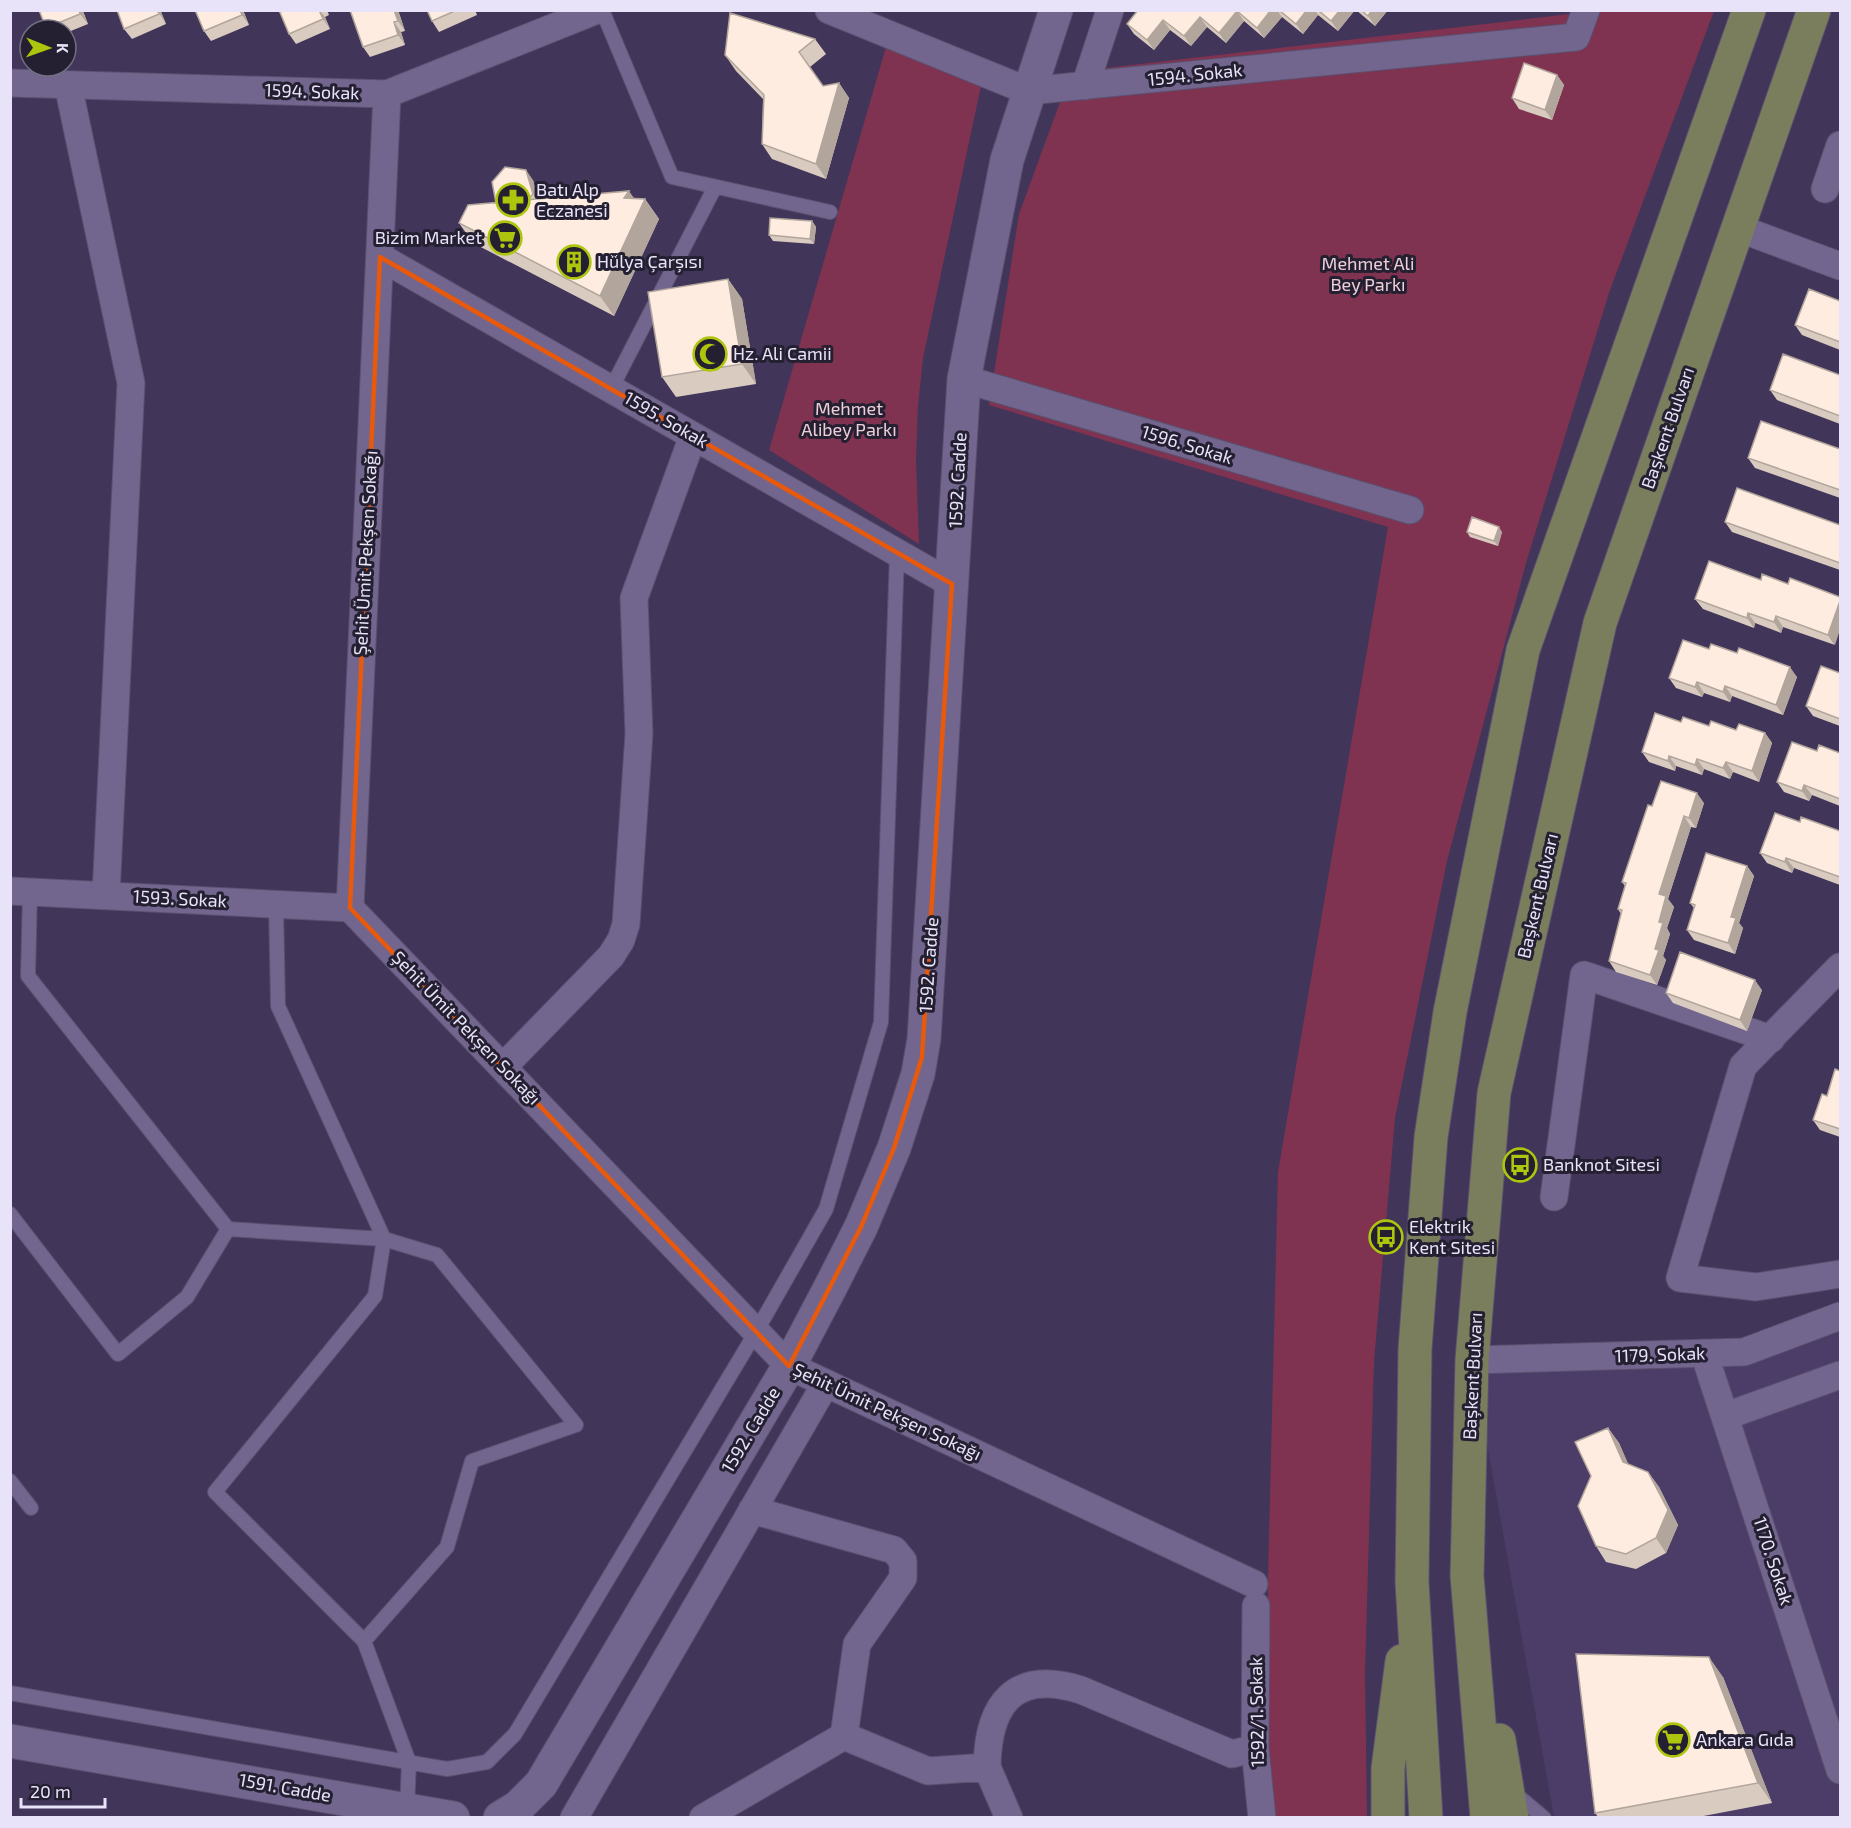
<svg xmlns="http://www.w3.org/2000/svg" width="1851" height="1828" viewBox="0 0 1851 1828" font-family="'Exo 2',sans-serif">
<style>
.built{fill:#4b3d68}
.green{fill:#7f3350}
.lines{fill:none;stroke-linecap:round;stroke-linejoin:round}
.lane-casing{stroke:#5a506f;stroke-width:16}
.street-casing{stroke:#5a506f;stroke-width:29}
.secondary-casing{stroke:#5a506f;stroke-width:35}
.primary-casing{stroke:#5a506f;stroke-width:35}
.lane{stroke:#72668e;stroke-width:14}
.street{stroke:#72668e;stroke-width:27}
.secondary{stroke:#72668e;stroke-width:33}
.primary{stroke:#7a7e5d;stroke-width:33}
.wall{fill:#dacbc0}
.shaded-wall{fill:#b1a59c}
.building{fill:#fdecdf;stroke:#b1a59c;stroke-width:1.5}
.marked{fill:none;stroke:#e8590c;stroke-width:4.5;stroke-linejoin:round}
.labels{text-anchor:middle;stroke-width:6;stroke-linejoin:round;paint-order:stroke}
.street-label{font-size:18px;fill:#e9e3fa;stroke:#252031}
.poi-label{font-size:18px;fill:#e9e3fa;stroke:#252031;text-anchor:start}
.park-label{font-size:18px;fill:#eeced8;stroke:#252031}
</style>
<rect width="100%" height="100%" fill="#413559"/>
<path class="built" d="M1840 1313V1817H1554L1472 1360 1703 1353Z"/>
<path class="green" d="M1596 11H1714L1609 293 1526 563 1447 861 1395 1118 1374 1362 1365 1673 1367 1817H1275L1269 1745 1268 1577 1278 1172 1388 527 989 405 1019 214 1071 72Z
M886 47 981 86 923 358 918 406 916 459 919 544 769 450Z"/>
<g class="lines">
<defs>
<path id="lane" d="M602 10 672 177 830 212
M611 389 715 187
M30 892 28 976 228 1229 384 1239 375 1296 215 1492 364 1641
M276 904 278 1006 384 1239 437 1255 576 1425 472 1461 447 1547 364 1641 409 1762 407 1809
M10 1214 118 1354 187 1297 228 1229
M10 1481 31 1508
M10 1693 447 1769 487 1762 515 1734 756 1332 826 1209 881 1022 897 553
M1513 1792 1544 1818"/>
<path id="street" d="M829 10 1028 91 1576 37 1586 10
M10 83 387 94 597 10
M68 85 131 383 106 895
M1085 86 1110 10
M387 94 350 908 789 1366 1254 1584
M1825 189 1840 145
M1738 228 1840 266
M380 257 952 584
M964 379 1410 510
M10 891 350 908
M1840 967 1743 1066 1680 1278 1756 1287 1840 1274
M503 1067 611 956 621 940 626 924 639 734 634 598 693 436
M1554 1197 1584 975 1771 1039
M1704 1353 1840 1770
M1472 1360 1744 1352 1840 1316
M1726 1416 1840 1375
M752 1510 894 1550 903 1561V1578L857 1644 844 1736
M1256 1606 1255 1748 1262 1818
M987 1767C988 1704 1014 1669 1081 1690L1232 1754 1255 1748
M574 1818 826 1383
M703 1818 844 1736 928 1771 987 1767 1009 1818"/>
<path id="secondary" d="M10 1741 453 1818
M500 1818 518 1807 541 1784 789 1366 830 1288 861 1227 894 1148 918 1074 924 1039 964 379 1007 160 1056 10"/>
<path id="primary" d="M1499 1740 1512 1818
M1388 1818V1768L1402 1661
M1426 1818 1412 1582 1415 1349 1431 1137 1450 1012 1523 650 1749 10
M1487 1818 1467 1576 1472 1360 1494 1093 1600 623 1814 10"/>
</defs>
<use href="#lane" class="lane-casing"/>
<use href="#street" class="street-casing"/>
<use href="#secondary" class="secondary-casing"/>
<use href="#primary" class="primary-casing"/>
<use href="#lane" class="lane"/>
<use href="#street" class="street"/>
<use href="#secondary" class="secondary"/>
<use href="#primary" class="primary"/>
</g>
<path class="wall" d="M39 10H85L83 11 88 24 66 33V30H48Z
M117 10H164L161 12 166 24 132 39 124 29Z
M243 10 249 25 211 41 204 31Z
M279 10H327L329 15 325 17 330 29 296 44 289 34Z
M398 10 405 31 401 32 405 45 370 57 363 47Z
M427 10H475L477 15 439 32 432 21Z
M1138 10H1355L1338 31 1318 15 1303 34 1282 17 1264 38 1244 21 1226 43 1207 27 1191 46 1170 30 1154 50 1134 34 1127 24Z
M1356 10H1388L1375 26Z
M815 39 826 54 810 67 823 86 839 83 849 98 826 179 772 159 762 144 763 99 736 71 725 55Z
M1557 75 1564 85 1552 120 1519 109 1512 98Z
M533 180 538 199H645L659 219 614 316 473 243 459 223 496 203Z
M812 221 816 227 814 244 773 241 769 235Z
M728 279 742 299 756 384 676 397 662 377Z
M1840 301V350L1802 335 1795 325Z
M1840 375V424L1777 400 1770 390Z
M1840 449V498L1755 468 1748 458Z
M1725 522 1840 525V570L1732 532Z
M1467 532H1502L1498 546 1470 537Z
M1790 578 1835 645 1783 627 1781 633 1755 623 1754 628 1703 609 1695 599 1761 580 1788 584Z
M1709 649 1797 677 1783 715 1732 696 1730 702 1704 693 1702 697 1676 688 1669 678Z
M1840 673V726L1813 716 1806 706Z
M1681 722 1765 733 1772 743 1759 782 1733 772 1730 779 1704 769 1702 775 1676 766 1675 771 1649 762 1642 752Z
M1817 751 1840 753V806L1812 795 1809 801 1784 792 1777 782Z
M1704 803 1696 828 1691 827 1668 899 1674 907 1667 928 1670 934 1663 956 1666 960 1657 985 1616 972 1609 961 1621 914 1618 909 1625 886 1622 882 1652 806Z
M1800 822 1840 831V885L1794 868 1792 873 1767 863 1760 853Z
M1747 866 1754 876 1739 923 1743 928 1735 954 1694 940 1687 930 1694 908 1690 903Z
M1762 990 1747 1031 1673 1003 1666 993Z
M1840 1071V1137L1820 1130 1813 1120Z
M1608 1428 1619 1443 1628 1464 1648 1472 1659 1487 1678 1525 1666 1553 1636 1569 1606 1562 1596 1546 1591 1476Z
M1723 1677 1772 1803 1693 1818H1599L1595 1813Z"/>
<path class="shaded-wall" d="M79 10H82L88 24 80 14Z
M157 10H159L161 12 166 24Z
M240 10H243L249 25 242 15Z
M319 10 325 17 330 29 323 19Z
M394 10H398L405 31 398 21Z
M1271 10H1277L1282 17 1264 38 1257 28Z
M1307 10H1315L1318 15 1303 34 1296 24Z
M1340 10H1355L1338 31 1331 21Z
M1372 10H1388L1375 26 1368 16Z
M1237 11 1244 21 1226 43 1219 33Z
M1200 17 1207 27 1191 46 1184 36Z
M1163 20 1170 30 1154 50 1147 40Z
M394 22 401 32 405 45 398 35Z
M1557 75 1564 85 1552 120 1545 110Z
M839 83 849 98 826 179 816 164Z
M526 170 533 180 540 205 533 194Z
M629 191 641 208 645 199 659 219 614 316 600 296 624 198Z
M812 221 816 227 814 244 810 239Z
M728 279 742 299 756 384 742 364Z
M1499 527 1502 532 1498 546 1494 541Z
M1840 601V630L1835 645 1828 635Z
M1748 613 1755 623 1754 628 1747 618Z
M1776 616 1783 627 1781 633 1774 622Z
M1790 667 1797 677 1783 715 1776 705Z
M1697 682 1704 693 1702 697 1695 687Z
M1725 686 1732 696 1730 702 1723 692Z
M1765 733 1772 743 1759 782 1752 771Z
M1669 756 1676 766 1675 771 1668 761Z
M1697 759 1704 769 1702 775 1695 765Z
M1726 762 1733 772 1730 779 1723 768Z
M1804 785 1812 795 1809 801 1802 791Z
M1697 793 1704 803 1696 828 1689 818Z
M1684 816 1691 827 1668 899 1674 907 1667 928 1670 934 1663 956 1666 960 1657 985 1650 975 1655 949 1659 894Z
M1786 858 1794 868 1792 873 1785 862Z
M1747 866 1754 876 1739 923 1743 928 1735 954 1728 943 1731 917Z
M1755 980 1762 990 1747 1031 1740 1020Z
M1608 1428 1619 1443 1634 1477 1623 1462Z
M1648 1472 1659 1487 1678 1525 1666 1553 1656 1538Z
M1709 1657 1723 1677 1772 1803 1758 1783Z"/>
<path class="building" d="M39 10H79L80 14 46 28Z
M117 10H157L159 14 124 29Z
M195 10H240L242 15 204 31Z
M279 10H319L323 19 289 34Z
M350 10H394L398 21 394 22 398 35 363 47Z
M427 10H457L432 21Z
M1138 10H1271L1257 28 1237 11 1219 33 1200 17 1184 36 1163 20 1147 40 1127 24Z
M1279 10H1307L1296 24Z
M1318 10H1340L1331 21Z
M1361 10H1372L1368 16Z
M730 13 815 39 799 52 823 86 839 83 816 164 762 144 764 95 725 55Z
M1524 63 1557 75 1545 110 1512 98Z
M505 167 526 170 533 194 527 200 496 203 492 182Z
M629 191 624 198 645 199 600 296 459 223 468 205Z
M770 218 812 221 810 239 769 235Z
M728 279 742 364 662 377 648 292Z
M1809 289 1840 301V342L1795 325Z
M1783 354 1840 375V416L1770 390Z
M1761 421 1840 449V490L1748 458Z
M1737 488 1840 525V563L1725 522Z
M1472 517 1499 527 1494 541 1467 532Z
M1709 561 1761 580 1762 574 1788 584 1790 578 1840 597V601L1828 635 1776 616 1774 622 1748 613 1747 618 1695 599Z
M1683 640 1709 649 1711 644 1737 653 1739 648 1790 667 1776 705 1725 686 1723 692 1697 682 1695 687 1669 678Z
M1821 666 1840 673V719L1806 706Z
M1655 713 1681 722 1683 717 1709 726 1711 721 1736 730 1739 724 1765 733 1752 771 1726 762 1723 768 1697 759 1695 765 1669 756 1668 761 1642 752Z
M1792 742 1817 751 1819 745 1840 753V799L1804 785 1802 791 1777 782Z
M1661 781 1697 793 1689 818 1684 816 1659 894 1666 896 1659 922 1663 923 1655 949 1659 950 1650 975 1609 961 1622 910 1618 909 1626 883 1622 882 1648 805 1652 806Z
M1775 813 1800 822 1801 817 1840 831V877L1786 858 1785 862 1760 853Z
M1706 853 1747 866 1731 917 1736 918 1728 943 1687 930 1695 905 1690 903Z
M1680 952 1755 980 1740 1020 1666 993Z
M1835 1069 1840 1071V1129L1813 1120 1822 1094 1827 1096Z
M1608 1428 1623 1462 1648 1472 1668 1510 1656 1538 1626 1554 1596 1546 1578 1506 1591 1476 1575 1442Z
M1576 1654 1709 1657 1758 1783 1595 1813Z"/>
<path class="marked" d="M380 257 952 584 922 1057 894 1148 861 1227 789 1366 350 908Z"/>
<defs>
<symbol id="pharmacy-ring" viewBox="-11 -11 22 22"><circle r="9.5" fill="#252031" stroke="#adc60d" stroke-width="1.5"/><path d="M-2-6h4v4h4v4h-4v4h-4v-4h-4v-4h4Z" fill="#adc60d"/></symbol>
<symbol id="supermarket-ring" viewBox="-11 -11 22 22"><circle r="9.5" fill="#252031" stroke="#adc60d" stroke-width="1.5"/><path d="M-6-5.5h2.5l.6 2H6L4.5 2H-2.5L-4.4-4H-6ZM-1.5 3.2a1.3 1.3 0 1 0 .1 0ZM3 3.2a1.3 1.3 0 1 0 .1 0Z" fill="#adc60d"/></symbol>
<symbol id="building-ring" viewBox="-11 -11 22 22"><circle r="9.5" fill="#252031" stroke="#adc60d" stroke-width="1.5"/><path d="M-4-6H4V6H1V3H-1V6H-4ZM-2.5-4.3h1.7v1.8h-1.7ZM.8-4.3h1.7v1.8H.8ZM-2.5-1h1.7V.8h-1.7ZM.8-1h1.7V.8H.8Z" fill="#adc60d"/></symbol>
<symbol id="mosque-ring" viewBox="-11 -11 22 22"><circle r="9.5" fill="#252031" stroke="#adc60d" stroke-width="1.5"/><path d="M3.5-4.9A6 6 0 1 0 3.5 4.9A5 5 0 1 1 3.5-4.9Z" fill="#adc60d"/></symbol>
<symbol id="bus-ring" viewBox="-11 -11 22 22"><circle r="9.5" fill="#252031" stroke="#adc60d" stroke-width="1.5"/><path d="M-5-6H5V4H4V6H2V4H-2V6H-4V4H-5ZM-3.5-4V0h7V-4ZM-3.5 1.2v1.5H-2V1.2ZM2 1.2v1.5H3.5V1.2Z" fill="#adc60d"/></symbol>
</defs>
<g fill-rule="evenodd">
<use href="#pharmacy-ring" x="494" y="181" width="38" height="38"/>
<use href="#supermarket-ring" x="486" y="219" width="38" height="38"/>
<use href="#building-ring" x="555" y="243" width="38" height="38"/>
<use href="#mosque-ring" x="691" y="335" width="38" height="38"/>
<use href="#bus-ring" x="1501" y="1146" width="38" height="38"/>
<use href="#bus-ring" x="1367" y="1218" width="38" height="38"/>
<use href="#supermarket-ring" x="1654" y="1721" width="38" height="38"/>
</g>
<g class="labels">
<g class="street-label">
<text transform="translate(1195 75) rotate(-6)" y="6">1594. Sokak</text>
<text transform="translate(312 92) rotate(2)" y="6">1594. Sokak</text>
<text transform="translate(666 420) rotate(30)" y="6">1595. Sokak</text>
<text transform="translate(1668 428) rotate(-71)" y="6">Başkent Bulvarı</text>
<text transform="translate(1187 445) rotate(17)" y="6">1596. Sokak</text>
<text transform="translate(958 480) rotate(-87)" y="6">1592. Cadde</text>
<text transform="translate(366 553) rotate(-87)" y="6">Şehit Ümit Pekşen Sokağı</text>
<text transform="translate(1538 896) rotate(-77)" y="6">Başkent Bulvarı</text>
<text transform="translate(180 899) rotate(3)" y="6">1593. Sokak</text>
<text transform="translate(929 965) rotate(-86)" y="6">1592. Cadde</text>
<text transform="translate(466 1028) rotate(46)" y="6">Şehit Ümit Pekşen Sokağı</text>
<text transform="translate(1660 1355) rotate(-2)" y="6">1179. Sokak</text>
<text transform="translate(1473 1376) rotate(-87)" y="6">Başkent Bulvarı</text>
<text transform="translate(887 1412) rotate(25)" y="6">Şehit Ümit Pekşen Sokağı</text>
<text transform="translate(751 1430) rotate(-59)" y="6">1592. Cadde</text>
<text transform="translate(1773 1561) rotate(72)" y="6">1170. Sokak</text>
<text transform="translate(1257 1712) rotate(-91)" y="6">1592/1. Sokak</text>
<text transform="translate(285 1788) rotate(10)" y="6">1591. Cadde</text>
</g>
<g class="poi-label">
<text x="536" y="196">Batı Alp<tspan x="536" dy="21">Eczanesi</tspan></text>
<text x="482" y="244" text-anchor="end">Bizim Market</text>
<text x="597" y="268">Hülya Çarşısı</text>
<text x="733" y="360">Hz. Ali Camii</text>
<text x="1543" y="1171">Banknot Sitesi</text>
<text x="1409" y="1233">Elektrik<tspan x="1409" dy="21">Kent Sitesi</tspan></text>
<text x="1696" y="1746">Ankara Gıda</text>
</g>
<g class="park-label">
<text x="1368" y="270">Mehmet Ali<tspan x="1368" dy="21">Bey Parkı</tspan></text>
<text x="849" y="415">Mehmet<tspan x="849" dy="21">Alibey Parkı</tspan></text>
</g>
</g>
<rect width="1851" height="1828" fill="none" stroke="#e9e3fa" stroke-width="24"/>
<g transform="translate(48 48) rotate(91)"><circle r="28" fill="#252031" stroke="#736e81" stroke-width="1.5"/>
<path d="M0-4.5L10 22L0 15L-10 22Z" fill="#adc60d"/>
<text y="-9" font-size="16" font-weight="bold" text-anchor="middle" fill="#e9e3fa">K</text>
</g>
<path d="M21 1798v9h84v-9" fill="none" stroke="#e9e3fa" stroke-width="3"/>
<text x="30" y="1798" font-size="18" fill="#e9e3fa" stroke="#252031" stroke-width="4.5" paint-order="stroke">20 m</text>
</svg>
